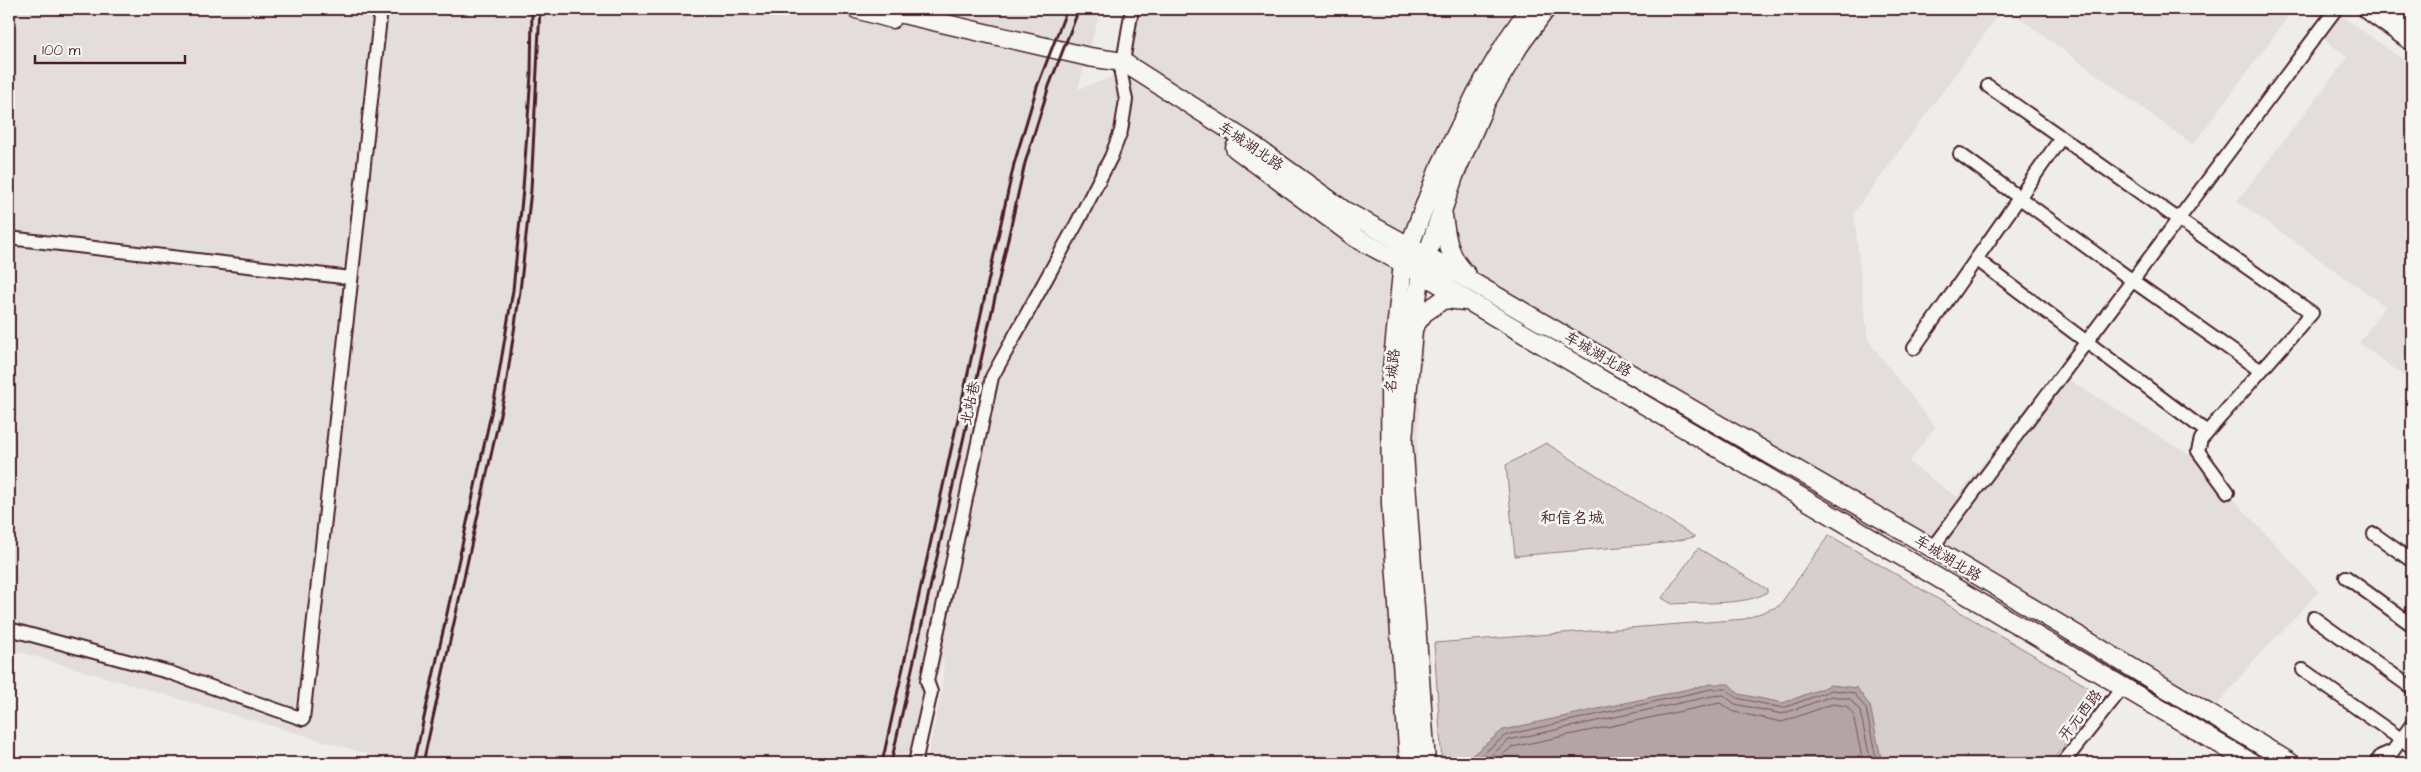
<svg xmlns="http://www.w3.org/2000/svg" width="2421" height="772" viewBox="0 0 2421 772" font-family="'Architects Daughter','LXGW WenKai TC',sans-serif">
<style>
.built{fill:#e3dedc}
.green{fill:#d7cfce;stroke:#90777c}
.water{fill:#b4a4a5;stroke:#8a6f74}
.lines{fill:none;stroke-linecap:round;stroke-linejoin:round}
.shore{stroke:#74545c;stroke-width:1}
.street-casing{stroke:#4a1f2b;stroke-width:16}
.secondary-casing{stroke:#4a1f2b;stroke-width:21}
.highway-casing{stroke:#4a1f2b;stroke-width:26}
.street{stroke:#f6f6f2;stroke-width:12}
.secondary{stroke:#f6f6f2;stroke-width:18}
.highway{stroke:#f6f6f2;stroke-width:22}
.rail{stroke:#4a1f2b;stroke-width:3}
.labels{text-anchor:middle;stroke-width:5;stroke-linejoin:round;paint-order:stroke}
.street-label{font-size:15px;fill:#4a1f2b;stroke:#f6f6f2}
.neighbourhood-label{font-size:16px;fill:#4a1f2b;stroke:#f6f6f2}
</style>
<rect width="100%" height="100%" fill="#efedea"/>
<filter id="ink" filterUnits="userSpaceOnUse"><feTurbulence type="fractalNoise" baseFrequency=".02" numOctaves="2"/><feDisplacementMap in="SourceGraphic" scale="10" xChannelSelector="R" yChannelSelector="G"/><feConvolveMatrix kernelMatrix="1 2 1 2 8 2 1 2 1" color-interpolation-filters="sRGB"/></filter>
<g filter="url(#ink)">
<path class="built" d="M9 9H1101L1078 89 1121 74 1132 9H2003L1854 213 1868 340 1935 427 1909 462 1957 497 2055 371 2198 460 2319 592 2251 664 2210 714 1457 266 1449 219 1431 269 1420 384 1412 601 1419 763H926L941 693 944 656 913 763H398L9 649Z
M2007 9H2294L2193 145Z
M2335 11 2412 66V382L2359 343 2385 306 2237 201 2348 57 2317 35Z"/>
<path class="green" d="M1546 443 1695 537 1665 543 1515 556 1506 465Z
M1829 535 2105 697 2050 763H1442L1434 643 1745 619 1779 606Z
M1698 548 1767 589V592C1749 606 1695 602 1672 604L1662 598Z"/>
<path class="water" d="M1711 684H1729L1739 694 1783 703 1831 685 1857 688 1870 706 1882 763H1471L1470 757 1503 730Z"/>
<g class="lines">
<path class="shore" d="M1476 763 1477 759 1506 735 1711 689H1726L1737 698 1783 708 1832 690 1854 693 1866 709 1877 763
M1482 763 1509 740 1712 696 1724 695 1735 704 1782 714 1832 696 1850 699 1860 711 1871 763
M1493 763 1512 747 1720 703 1734 712 1782 722 1833 704 1846 706 1853 714 1863 763"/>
<defs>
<path id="street" d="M1988 86 2312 313 2201 439 2198 451 2228 492
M1960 154 2133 281 2261 371
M9 238 351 278
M1976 259 2207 432
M1914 348 2061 138
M2374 534 2412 561
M1932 548 2336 9
M2346 577 2412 625
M2314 618 2412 688
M9 629 168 672 303 719 381 9
M2303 670 2412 747
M915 763 931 692 927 681 992 377 1077 223 1111 157 1121 131 1126 100 1121 74 1132 9
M2063 763 2123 687
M2376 763 2381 756 2393 751 2412 724"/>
<path id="secondary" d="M856 9 892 19
M881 9 1089 57 1123 62 1250 143 1345 211 1427 256 1932 548 2291 763
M1235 148 1356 238 1421 273 2252 763
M1443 215C1446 239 1449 258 1467 275
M1413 328 1424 313 1444 299 1465 301
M1409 763 1391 504 1390 388 1403 263 1438 171 1477 92 1508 39 1529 9
M1426 763 1403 440 1414 319 1421 273 1454 176 1486 102 1519 46 1546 9"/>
<path id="highway" d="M2370 9 2412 39
M2402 9 2412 16"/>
</defs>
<use href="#street" class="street-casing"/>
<use href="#secondary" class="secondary-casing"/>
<use href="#highway" class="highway-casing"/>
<use href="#street" class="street"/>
<use href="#secondary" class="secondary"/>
<use href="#highway" class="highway"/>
<path class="rail" d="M414 763 496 391 513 290 523 189 531 75 532 9
M423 763 505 392 520 291 531 190 540 9
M882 763 1014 164 1037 87 1067 9
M891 763 1025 163 1049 86 1079 9"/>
</g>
</g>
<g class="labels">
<g class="street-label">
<text transform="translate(1251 146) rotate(34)" y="5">车城湖北路</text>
<text transform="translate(1598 354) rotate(30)" y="5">车城湖北路</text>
<text transform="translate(1392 371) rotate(-85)" y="5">名城路</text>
<text transform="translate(970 403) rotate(-78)" y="5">北站巷</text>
<text transform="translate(1948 558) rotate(31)" y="5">车城湖北路</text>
<text transform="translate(2080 715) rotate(-52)" y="5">开元西路</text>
</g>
<g class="neighbourhood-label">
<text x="1572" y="523">和信名城</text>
</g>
</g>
<rect width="2421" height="772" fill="none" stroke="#f6f6f2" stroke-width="30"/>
<rect x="15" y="15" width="2391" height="742" fill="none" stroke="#4a1f2b" stroke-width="2" filter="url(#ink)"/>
<path d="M35 55v8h150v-8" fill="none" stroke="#4a1f2b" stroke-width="2.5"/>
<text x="42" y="55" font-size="15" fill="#4a1f2b" stroke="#f6f6f2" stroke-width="4" paint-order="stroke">100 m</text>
</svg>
